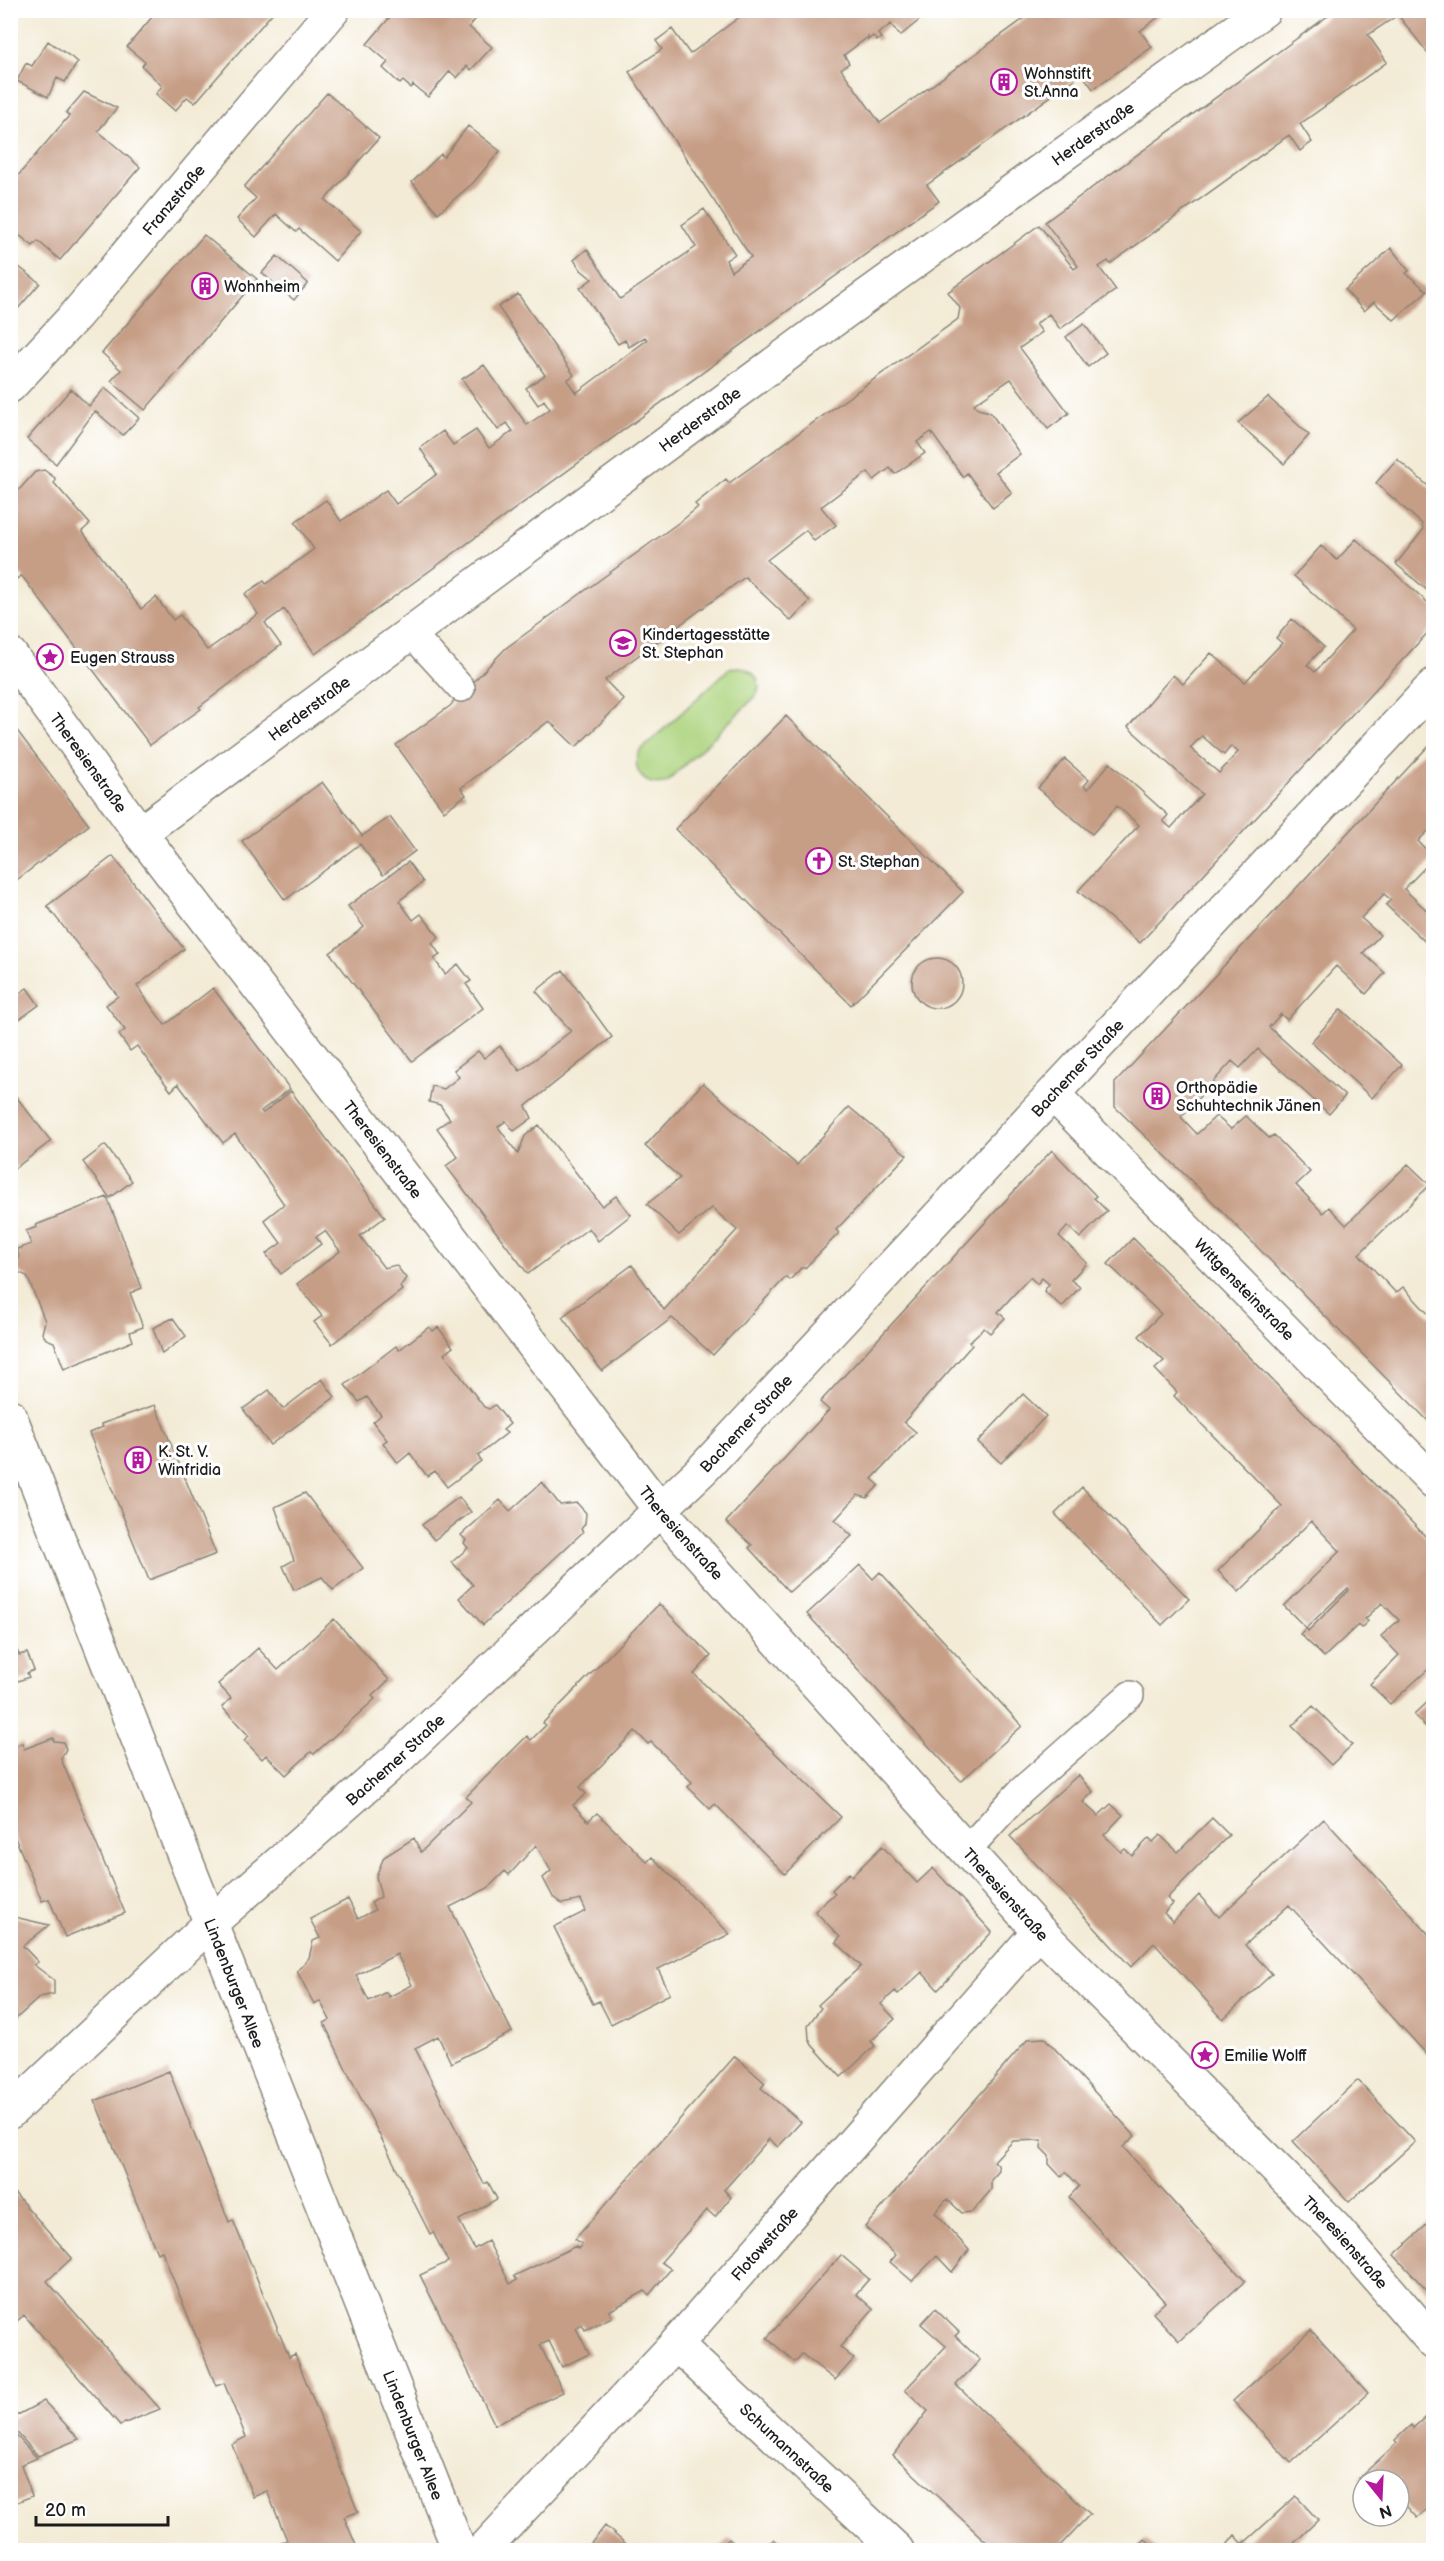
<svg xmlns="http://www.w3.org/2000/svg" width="1444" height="2561" viewBox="0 0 1444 2561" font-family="'Balsamiq Sans',sans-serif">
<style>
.green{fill:#add47f;stroke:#64784e;stroke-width:1.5}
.building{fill:#c69d85;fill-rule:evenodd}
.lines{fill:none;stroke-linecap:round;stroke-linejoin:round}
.lane-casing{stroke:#888479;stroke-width:30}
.street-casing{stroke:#888479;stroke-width:36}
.secondary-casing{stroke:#888479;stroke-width:36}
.lane{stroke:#fff;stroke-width:27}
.street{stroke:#fff;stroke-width:33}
.secondary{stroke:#fff;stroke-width:33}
.labels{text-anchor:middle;stroke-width:6;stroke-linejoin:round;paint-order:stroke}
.poi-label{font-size:16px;fill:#1c1c1c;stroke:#fff;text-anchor:start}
.street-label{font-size:16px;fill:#1c1c1c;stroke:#fff}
</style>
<rect width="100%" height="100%" fill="#fff"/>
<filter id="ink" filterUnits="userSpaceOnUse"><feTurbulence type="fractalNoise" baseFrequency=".0167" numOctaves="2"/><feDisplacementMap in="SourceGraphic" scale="12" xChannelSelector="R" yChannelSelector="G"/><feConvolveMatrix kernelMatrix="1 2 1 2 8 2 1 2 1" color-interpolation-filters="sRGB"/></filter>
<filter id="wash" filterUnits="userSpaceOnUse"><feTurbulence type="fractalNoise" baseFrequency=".008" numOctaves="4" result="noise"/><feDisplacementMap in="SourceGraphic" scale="24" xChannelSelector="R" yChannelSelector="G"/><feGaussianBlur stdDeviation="1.35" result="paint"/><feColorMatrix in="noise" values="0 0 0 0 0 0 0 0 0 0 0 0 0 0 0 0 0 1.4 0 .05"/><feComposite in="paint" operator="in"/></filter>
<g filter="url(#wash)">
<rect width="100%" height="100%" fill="#f3ebd6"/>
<path class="green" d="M740 667C754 671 764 681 756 696L667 782C647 789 630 772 639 752L730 668Z"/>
<g id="blocks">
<path class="building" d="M158 10H275L195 103 187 97 175 111 156 94 162 86 142 66 145 62 127 47Z
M396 10H483L469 27 492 47 471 70 467 66 457 78 450 71 428 97 413 85 411 88 403 81 400 84 383 68 388 62 367 44Z
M749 10H932L900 36 891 24 878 34 881 38 877 41 873 36 868 40V37L844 55 849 63 841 69 880 123 1036 10H1168L1140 31 1152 47 1093 89 1082 74 927 185 939 201 315 654 284 609 265 623 281 645 199 707 201 709 194 714 150 745 25 580 21 575 17 579 10 572V500L35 472 44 470 55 478 54 483 90 524 82 531 141 609 156 597 173 620 180 615 207 650 258 614 245 594 264 581 266 584 314 549 295 522 326 500 341 521 386 490 396 504 437 474 420 448 443 431 453 445 476 430 489 448 513 431 507 423 498 430 462 379 484 365 527 425 550 409 544 400 538 405 526 388 545 375 498 307 518 294 574 375 567 380 576 393 647 340 645 337 629 347 625 340 618 344 580 288 592 279 581 270 574 260 587 249 620 299 696 247 682 225 704 209 735 254 726 260 731 271 751 257 629 72 662 49 656 41 672 29 690 54Z
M1336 10H1434V61L1398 15 1368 35 1387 62 1300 124 1312 142 1300 151 1289 135 1110 264 1108 261 1099 267 1116 290 1060 329 1049 314 1036 324 1042 332 1020 348 1069 413 1048 429 1011 379 974 404 978 409 990 412 1020 454 996 472 1012 493 993 508 967 473 963 477 931 432 917 442 925 453 895 474 890 468 874 480 868 472 821 507 836 525 814 541 806 530 767 560 810 601 791 621 745 577 605 680 624 700 576 747 549 721 461 788 466 795 444 811 396 745 450 706 506 648 685 518 698 507 695 504 726 479 729 483 958 319 960 308 948 292 1039 225 1074 269 1078 266 1045 222Z
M48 41 78 62 65 82 57 78 48 97 17 81 26 63 32 66Z
M84 92 117 108 98 131 140 167 60 260 38 241 33 246 10 228V185L69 116 66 113Z
M327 93 379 138 325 200 361 231 335 261 299 229 296 232 276 214 256 237 237 219 256 198 244 187Z
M468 126 500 151 473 183 438 213 412 182 441 154 444 157Z
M204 235 257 279 145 410 111 381 121 370 102 353Z
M1391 248 1409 271 1406 273 1427 291 1394 320 1374 302 1364 311 1345 290Z
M277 256 308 283 294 300 262 273Z
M10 260 40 283 10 318Z
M1084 324 1106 353 1088 367 1066 337Z
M105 388 139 418 123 435 95 411 56 464 27 439 71 389 89 406Z
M1268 397 1309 435 1284 464 1238 423Z
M1397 459 1434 491V596L1396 564 1423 530 1422 524 1376 483Z
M1356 539 1434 608V626L1140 943 1078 891 1139 825 1117 806 1092 834 1038 788 1065 759 1089 780 1084 786 1088 789 1110 763 1168 815 1163 821 1171 828 1202 794 1128 727 1173 675 1183 684 1211 653 1245 682 1282 643 1276 638 1292 619 1324 647 1307 665 1315 672 1353 630 1294 576 1321 546 1337 560ZM1202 736 1224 755 1231 746 1238 752 1219 773 1190 748Z
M786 716 963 892 851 1005 675 829Z
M15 728 89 825 10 885V732Z
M1434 740V825L1418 841 1434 858 1404 889 1434 917V950L1386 905 1391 900 1384 894 1361 918 1380 935 1363 953 1385 973 1366 994 1336 966 1287 1020 1281 1014 1269 1027 1345 1096 1329 1114 1258 1049 1240 1068 1232 1061 1181 1117 1197 1134 1216 1116 1231 1129 1246 1116 1269 1138 1274 1135 1310 1172 1296 1185 1323 1213 1329 1207 1346 1225 1408 1164 1430 1185 1359 1254 1396 1293 1403 1287 1434 1320V1427L1208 1197 1115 1107V1083Z
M322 782 362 836 390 817 415 851 383 875 360 844 285 900 242 841Z
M113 856 184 949 137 986 153 1009 165 1025 213 988 290 1089 261 1111 263 1113 291 1091 385 1217 360 1236 384 1268 396 1265 406 1278 400 1287 402 1290 332 1344 314 1322 322 1316 297 1284 340 1251 325 1231 316 1237 321 1244 281 1274 266 1254 281 1243 264 1220 284 1204 235 1134 223 1143 178 1084 171 1091 137 1046 130 1051 119 1035 125 1030 106 1005 118 996 47 906Z
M408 862 423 882 399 901 413 920 421 914 439 937 432 943 440 955 434 959 445 974 458 964 471 981 466 984 483 1008 412 1061 330 953 364 927 348 906Z
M912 983a25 25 0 1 1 50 0a25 25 0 1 1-50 0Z
M563 970 612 1037 526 1106 532 1118 514 1131 506 1121 498 1127 518 1154 525 1136 539 1125 602 1206 616 1196 631 1215 598 1241 589 1228 528 1274 446 1166 458 1157 437 1128 450 1119 440 1105 429 1102 432 1086 444 1089 459 1077 454 1070 478 1051 484 1058 500 1046 520 1071 571 1031 536 991Z
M27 988 39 1005 10 1026V1000Z
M1341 1009 1402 1065 1372 1098 1311 1042Z
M703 1083 797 1165 849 1107 907 1155 836 1230 839 1233 805 1268H801L790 1280 786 1277 713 1355 672 1318 602 1371 562 1317 632 1265 664 1310 737 1230 712 1208 679 1235 647 1204 680 1178 645 1146Z
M10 1089 51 1141 10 1172Z
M105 1145 132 1181 110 1198 83 1162Z
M1052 1150 1096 1196 1094 1198 1107 1211 1080 1238 1068 1226 1059 1236 1087 1263 1071 1280 1080 1287 1062 1307 1044 1291 1049 1284 1042 1278 1037 1284 1030 1277 998 1312 1005 1318 990 1333 984 1328 969 1342 972 1345 904 1422 916 1432 872 1479 879 1485 867 1498 858 1495 835 1520 852 1536 789 1592 749 1548 752 1545 726 1522 829 1410 820 1402Z
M107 1197 142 1288 130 1293 143 1327 130 1332 133 1341 64 1369 54 1342 46 1339 42 1333 45 1321 27 1276 20 1273 16 1268 19 1255 17 1249 31 1244 26 1231 37 1227 36 1225Z
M1133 1238 1434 1545V1664L1390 1704 1370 1684 1399 1655 1381 1636 1399 1620 1382 1603 1365 1619 1368 1621 1361 1628 1358 1625 1324 1657 1300 1634 1306 1628 1284 1606 1340 1551 1311 1521 1239 1592 1218 1571 1282 1506 1174 1396 1177 1392 1155 1369 1164 1361 1139 1336 1161 1314 1108 1264ZM1348 1588 1349 1590 1308 1631 1306 1628Z
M173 1318 186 1336 162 1354 153 1328Z
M429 1327 433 1331 438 1327 453 1347 444 1354 484 1407 489 1409 495 1405 510 1424 503 1430 507 1433 478 1456 481 1461 447 1487 435 1471 427 1476 410 1453 398 1463 383 1443 387 1440 373 1422 381 1415 367 1397 359 1402 345 1385 396 1346 399 1350Z
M322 1379 335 1397 270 1445 243 1409 269 1390 283 1409Z
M1023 1394 1046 1416 1001 1463 978 1442Z
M155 1405 216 1554 149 1580 89 1433 103 1427 101 1424Z
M542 1482 560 1505 577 1503 586 1513 585 1524 581 1529 583 1532 483 1625 459 1598 473 1585 452 1562 468 1548 464 1543 466 1540 461 1535 500 1500 510 1511Z
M1082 1487 1189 1599 1162 1625 1055 1514Z
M305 1493 363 1568 333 1590 322 1577 294 1590 283 1566 294 1560 275 1507Z
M459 1497 471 1512 434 1540 422 1525Z
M860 1565 873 1579 880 1572 1022 1726 961 1781 807 1614Z
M659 1604 711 1656 694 1674 841 1817 785 1874 715 1804 710 1809 688 1787 692 1782 651 1742 648 1744 635 1731 580 1787 586 1794 573 1805 588 1821 597 1813 647 1862 652 1857 730 1934 658 1969 670 1994 611 2024 599 2001 593 2004 554 1927 586 1911 581 1900 562 1904 553 1897 543 1878 551 1871 536 1845 509 1875 505 1871 488 1888 450 1907 512 2032 451 2063 438 2036 415 2048 475 2167 484 2184 488 2182 497 2199 459 2220 474 2249 488 2241 510 2284 517 2280 514 2276 576 2246 578 2249 582 2244 575 2239 735 2056 765 2083 761 2088 801 2122 778 2147 769 2139 724 2190 731 2197 715 2217 707 2210 661 2262 671 2269 649 2295 645 2291 609 2311 612 2317 585 2330 582 2324 576 2328 589 2354 562 2367 549 2341 540 2345 563 2392 495 2425 420 2275 448 2262 433 2232 430 2234 347 2071 324 2023 330 2020 320 2001 314 2004 297 1971 309 1958 313 1941 320 1938 310 1919 348 1899 358 1919 375 1910 371 1903 381 1897 376 1876 384 1857 414 1838 421 1852 471 1802 466 1797 527 1736 531 1740 546 1725 543 1723ZM397 1954 412 1985 389 1997 386 1992 369 2001 356 1975Z
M334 1619 389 1680 372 1696 375 1699 314 1754 311 1752 286 1775 266 1755 262 1759 244 1740 249 1736 222 1707 231 1698 218 1684 258 1648 278 1670Z
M10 1633 19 1655 27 1653 34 1670 27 1673 29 1677 10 1684Z
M1434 1696V1724L1428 1729 1414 1715Z
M1313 1706 1352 1745 1331 1765 1292 1726Z
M53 1738 54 1741 63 1742 66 1749 61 1759 125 1913 65 1937 49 1899 42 1901 10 1826V1748L22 1743 24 1749Z
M1078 1775 1093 1792 1083 1802 1098 1816 1111 1804 1123 1815 1104 1835 1121 1852 1125 1849 1132 1856 1149 1838 1153 1842 1160 1835 1178 1852 1212 1818 1229 1835 1167 1898 1173 1904 1164 1913 1173 1922 1199 1895 1219 1917 1324 1819 1434 1940V2062L1289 1905 1245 1945 1272 1974 1223 2019 1154 1943 1131 1967 1010 1836Z
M882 1846 917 1883 933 1868 992 1932 938 1990 922 1972 898 1994 895 1991 881 2004 895 2019 871 2041 875 2046 841 2077 812 2045 809 2039 808 2025 821 2008 818 2005 861 1966 836 1942 840 1937 815 1911 835 1893 832 1890 849 1873 852 1876Z
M10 1916 49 1925 23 1946 38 1962 34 1965 54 1980V1994L40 1997 10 2024Z
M1045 2038 1135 2136 1123 2147 1245 2281 1179 2341 1153 2313 1165 2302 1069 2197 1079 2186 1066 2172 1061 2177 1049 2164V2156L1041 2148 1042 2140 1013 2141 994 2161 998 2165 999 2171 991 2180V2190L972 2212 962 2213 947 2199 935 2213 969 2250 952 2272 937 2256 912 2281 890 2262 896 2255 865 2227 1028 2039Z
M169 2071 229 2222 233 2220 289 2357 295 2354 358 2512 344 2517 358 2550H284L281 2542 287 2540 267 2491 253 2497 232 2444 246 2437 224 2383 216 2386 162 2251 157 2253 95 2101Z
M1358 2080 1415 2142 1349 2202 1293 2141Z
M10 2188 72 2258 47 2281 160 2409 120 2425 24 2315 10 2327Z
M1434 2218V2298L1394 2255Z
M841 2255 869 2279 856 2294 873 2309 840 2347 854 2359 835 2380 802 2354 795 2362 767 2338Z
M935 2309 959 2332 955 2336 980 2360 956 2385 1090 2514 1056 2550H995L893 2455 928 2411 905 2390 946 2346 921 2324Z
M1311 2330 1368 2393 1291 2463 1233 2401Z
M44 2401 79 2439 38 2456 10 2425V2419Z
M1432 2411 1434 2503 1417 2518 1399 2498V2480H1363V2483L1359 2478 1397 2443 1395 2440 1411 2425 1413 2428Z
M10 2429 37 2458 21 2465 32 2496 10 2505Z
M1296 2496 1318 2520 1287 2550H1223L1235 2535 1243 2544Z
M605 2526 633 2550H574L578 2546 582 2549 586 2545 588 2547Z
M729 2539 742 2550H718Z
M774 2539 787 2550H763Z
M1145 2539 1158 2550H1135Z"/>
</g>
</g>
<g filter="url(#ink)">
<use href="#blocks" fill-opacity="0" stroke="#888479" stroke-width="1.5"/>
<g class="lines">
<defs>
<path id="lane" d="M410 632 461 688
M967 1850 1021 1791 1130 1695"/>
<g id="street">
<path id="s1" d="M10 386 76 315 333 10"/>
<path id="s2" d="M10 654 140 833 660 1510 1039 1931 1335 2228 1434 2343"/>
<path id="s3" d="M140 833 843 313 1264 10"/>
<path id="s4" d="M1054 1095 1434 1482"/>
<path id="s5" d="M10 1416 459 2550"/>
<path id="s6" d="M676 2344 897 2550"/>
<path id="s7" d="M483 2550 676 2344 1039 1931"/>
</g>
<g id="secondary">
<path id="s8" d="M10 2112 212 1922 398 1758 703 1469 1434 685"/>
</g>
</defs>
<use href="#lane" class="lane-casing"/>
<use href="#street" class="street-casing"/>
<use href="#secondary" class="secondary-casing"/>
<use href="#lane" class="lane"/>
<use href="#street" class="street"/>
<use href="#secondary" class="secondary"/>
</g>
</g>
<defs>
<symbol id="building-ring" viewBox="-11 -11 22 22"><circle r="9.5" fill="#fff" stroke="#b5179e" stroke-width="1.5"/><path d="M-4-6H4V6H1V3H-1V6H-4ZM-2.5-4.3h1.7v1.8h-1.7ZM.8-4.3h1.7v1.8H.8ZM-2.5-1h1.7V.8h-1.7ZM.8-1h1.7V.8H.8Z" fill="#b5179e"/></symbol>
<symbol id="school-ring" viewBox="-11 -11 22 22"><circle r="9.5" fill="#fff" stroke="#b5179e" stroke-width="1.5"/><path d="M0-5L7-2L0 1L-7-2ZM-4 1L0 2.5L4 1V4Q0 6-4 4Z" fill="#b5179e"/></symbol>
<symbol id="sight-ring" viewBox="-11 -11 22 22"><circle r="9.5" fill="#fff" stroke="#b5179e" stroke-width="1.5"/><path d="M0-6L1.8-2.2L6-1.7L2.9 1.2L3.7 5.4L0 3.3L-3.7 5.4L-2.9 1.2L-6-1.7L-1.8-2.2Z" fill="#b5179e"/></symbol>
<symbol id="church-ring" viewBox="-11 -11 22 22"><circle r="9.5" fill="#fff" stroke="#b5179e" stroke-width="1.5"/><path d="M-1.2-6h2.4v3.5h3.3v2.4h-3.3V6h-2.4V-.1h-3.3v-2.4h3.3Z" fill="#b5179e"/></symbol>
</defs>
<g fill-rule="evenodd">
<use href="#building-ring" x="989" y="67" width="30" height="30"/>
<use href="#building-ring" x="190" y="271" width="30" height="30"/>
<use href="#school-ring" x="608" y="628" width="30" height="30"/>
<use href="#sight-ring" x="35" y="642" width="30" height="30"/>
<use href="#church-ring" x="804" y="846" width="30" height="30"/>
<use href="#building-ring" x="1142" y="1081" width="30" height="30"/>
<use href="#building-ring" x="123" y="1445" width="30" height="30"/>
<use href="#sight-ring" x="1190" y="2040" width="30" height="30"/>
</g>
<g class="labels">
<g class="poi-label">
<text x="1024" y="79">Wohnstift<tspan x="1024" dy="18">St.Anna</tspan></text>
<text x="224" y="292">Wohnheim</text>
<text x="642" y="640">Kindertagesstätte<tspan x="642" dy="18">St. Stephan</tspan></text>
<text x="70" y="663">Eugen Strauss</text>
<text x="838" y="867">St. Stephan</text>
<text x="1176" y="1093">Orthopädie<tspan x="1176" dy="18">Schuhtechnik Jänen</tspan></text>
<text x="158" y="1457">K. St. V.<tspan x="158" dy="18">Winfridia</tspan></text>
<text x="1224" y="2061">Emilie Wolff</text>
</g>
<g class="street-label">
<text dy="6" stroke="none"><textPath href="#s3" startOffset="1182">Herderstraße</textPath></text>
<text dy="6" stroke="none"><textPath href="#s1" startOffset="248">Franzstraße</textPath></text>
<text dy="6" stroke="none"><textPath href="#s3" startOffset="696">Herderstraße</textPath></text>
<text dy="6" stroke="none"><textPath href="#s3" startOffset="210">Herderstraße</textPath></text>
<text dy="6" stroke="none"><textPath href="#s2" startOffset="134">Theresienstraße</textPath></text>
<text dy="6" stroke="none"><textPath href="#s8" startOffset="1494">Bachemer Straße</textPath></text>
<text dy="6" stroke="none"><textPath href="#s2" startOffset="620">Theresienstraße</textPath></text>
<text dy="6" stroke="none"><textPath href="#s4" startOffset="272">Wittgensteinstraße</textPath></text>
<text dy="6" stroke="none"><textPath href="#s8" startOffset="1008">Bachemer Straße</textPath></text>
<text dy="6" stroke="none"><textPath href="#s2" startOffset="1106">Theresienstraße</textPath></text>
<text dy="6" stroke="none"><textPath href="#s8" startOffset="522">Bachemer Straße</textPath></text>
<text dy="6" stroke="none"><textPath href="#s2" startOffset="1592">Theresienstraße</textPath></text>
<text dy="6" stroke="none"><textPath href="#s5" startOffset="610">Lindenburger Allee</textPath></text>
<text dy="6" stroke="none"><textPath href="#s2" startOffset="2078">Theresienstraße</textPath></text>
<text dy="6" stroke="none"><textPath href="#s7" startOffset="416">Flotowstraße</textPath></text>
<text dy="6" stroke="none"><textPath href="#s5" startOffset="1096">Lindenburger Allee</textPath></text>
<text dy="6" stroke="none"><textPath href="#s6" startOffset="152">Schumannstraße</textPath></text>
</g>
</g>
<rect width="1444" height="2561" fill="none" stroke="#fff" stroke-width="36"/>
<g transform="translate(1381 2498) rotate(162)"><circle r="28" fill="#ffffff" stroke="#a4a4a4" stroke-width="1.5"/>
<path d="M0-4.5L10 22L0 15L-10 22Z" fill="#b5179e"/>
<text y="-9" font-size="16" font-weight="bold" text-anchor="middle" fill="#1c1c1c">N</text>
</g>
<path d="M36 2516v9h132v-9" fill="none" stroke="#1c1c1c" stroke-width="3"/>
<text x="45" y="2516" font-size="18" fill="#1c1c1c" stroke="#ffffff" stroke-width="4.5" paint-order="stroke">20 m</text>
</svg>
